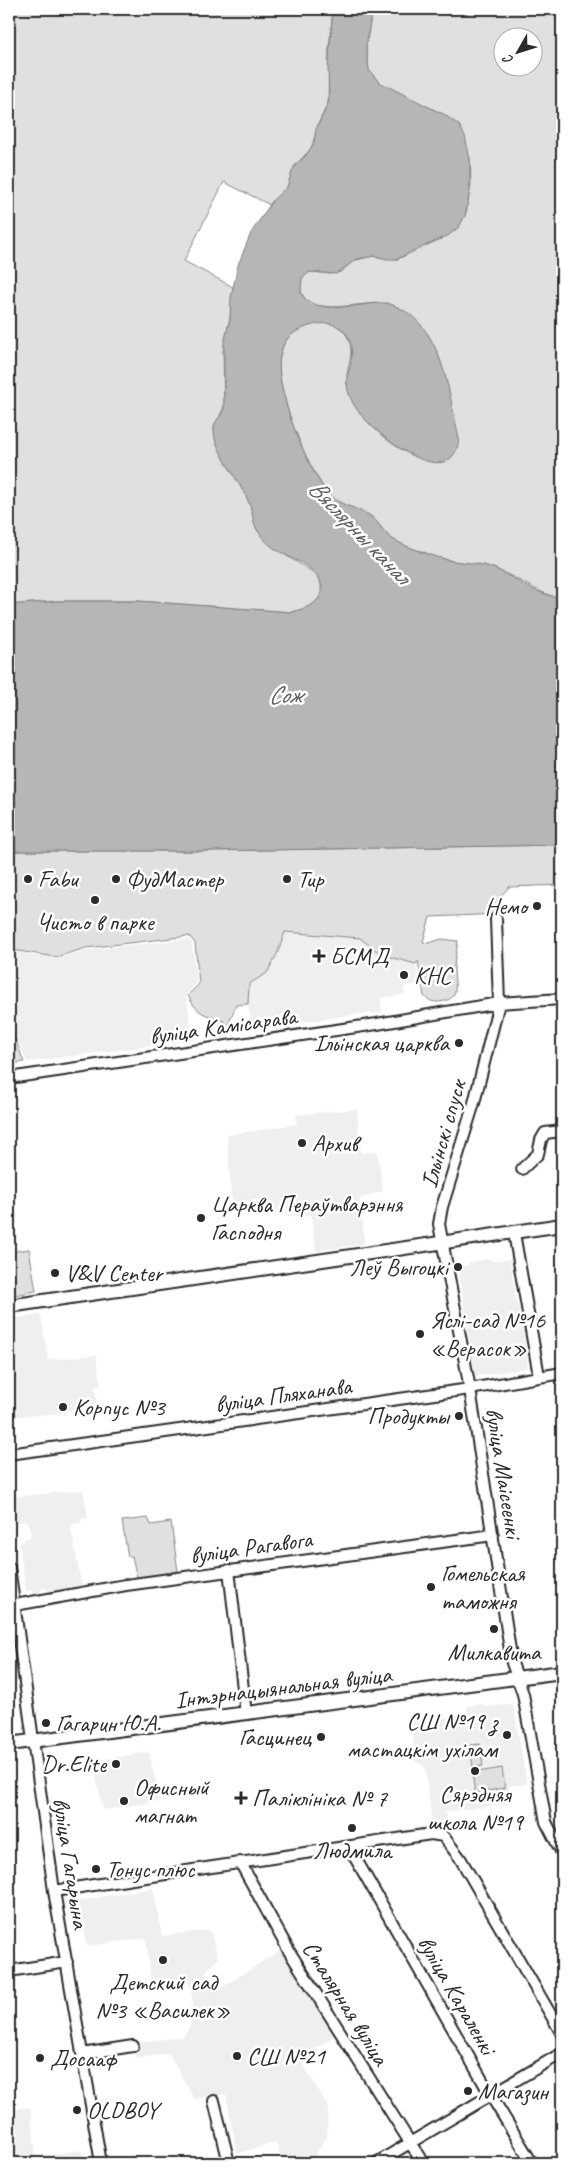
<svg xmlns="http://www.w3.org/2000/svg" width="571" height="2172" viewBox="0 0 571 2172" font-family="Caveat,sans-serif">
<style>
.built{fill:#efefef}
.green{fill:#e0e0e0;stroke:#868686;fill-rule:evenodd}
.water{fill:#b6b6b6;stroke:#7e7e7e}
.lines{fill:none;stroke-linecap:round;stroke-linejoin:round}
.minor-casing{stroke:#2b2b2b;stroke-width:14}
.major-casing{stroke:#2b2b2b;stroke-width:16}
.minor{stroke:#fff;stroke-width:10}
.major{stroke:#fff;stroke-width:12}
.poi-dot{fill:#2b2b2b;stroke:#fff;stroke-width:2}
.labels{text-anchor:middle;stroke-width:5;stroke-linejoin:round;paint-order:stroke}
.poi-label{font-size:24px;fill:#2b2b2b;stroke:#fff;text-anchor:start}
.street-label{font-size:24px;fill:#2b2b2b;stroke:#fff}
.water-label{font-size:25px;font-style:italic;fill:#5c5c5c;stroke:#fff}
</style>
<rect width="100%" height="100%" fill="#fff"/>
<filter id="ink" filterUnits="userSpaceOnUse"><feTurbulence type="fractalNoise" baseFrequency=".02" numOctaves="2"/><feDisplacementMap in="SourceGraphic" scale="10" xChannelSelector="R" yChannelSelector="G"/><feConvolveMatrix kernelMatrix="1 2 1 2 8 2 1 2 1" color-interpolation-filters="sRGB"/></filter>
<g filter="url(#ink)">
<path class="built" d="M284 932 360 938 383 955 416 964 419 984 404 987V994L402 995 381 998 382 1013 358 1014 303 1022 299 1014 277 1017 275 1026 253 1029 248 1004 249 984 267 973 278 952Z
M188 939 192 943 197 983 186 995 193 1040 27 1062 13 1028 9 1009V972L14 952 56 958 87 950Z
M357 1109 361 1153 377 1151 383 1191 360 1199 365 1244 316 1251 311 1215 287 1216 285 1208 272 1212 266 1198 234 1203 231 1196 227 1135 297 1124 296 1115Z
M486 1259H491L492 1262 510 1259 516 1300 523 1323 528 1368 475 1376 458 1267 469 1265 468 1263Z
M41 1315 48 1360 96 1355 101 1386 95 1387 97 1404 55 1414 9 1417V1319Z
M83 1490 88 1518 81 1519V1523L73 1524 71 1528 82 1587 49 1591 46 1588 41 1589V1593L33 1594 32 1590 26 1591 19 1543 24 1542V1539L31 1537 30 1527 28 1521 13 1523 10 1497Z
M484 1704 485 1707 513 1704 527 1784 509 1786V1804L445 1812 448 1828 433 1831 425 1767 415 1761 411 1721 467 1715V1706Z
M149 1752 160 1801 103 1810 93 1761Z
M153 1888 162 1936 210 1930 218 1958 205 1972 216 1991 281 1950 334 2036 300 2059 326 2103 328 2102 327 2139 324 2140 311 2163H283L276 2142 237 2154 226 2094 194 2099 169 2053 136 2059 133 2046 135 2042 183 2037 191 2024 187 2010 193 2005 189 1981 160 1985 152 1989 146 1938 87 1946 82 1919H80L77 1901Z
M30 2107 36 2157 81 2150 85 2163H9V2110Z"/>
<path class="green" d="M9 9H333L329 48 328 104 319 122 311 149 295 165 287 187 270 205 224 182 184 261 233 287 231 312 223 351 224 407 214 428 215 439 249 502 257 530 276 549 314 573 321 582V595L314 604 308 608 291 612 138 601H57L9 605Z
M372 9H562V599C534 592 516 576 490 567 478 563 465 563 453 561 443 559 433 556 424 552 412 548 396 544 386 535 381 530 378 522 372 517 361 509 346 507 335 500 317 487 293 429 287 407 282 387 274 364 284 344 295 323 333 312 347 336 357 355 345 366 347 384 350 414 402 460 432 460 445 460 453 459 458 445L441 362 429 336 377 303 335 307 320 306 311 304 305 299 300 290 302 278 307 273 313 272 330 274 341 272 353 261 372 256 397 259 402 257 428 243 442 239 465 216 467 209 471 183 470 159 445 115 384 86 373 77 369 70 366 47ZM504 38H534V68H504Z
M562 845V885L509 887 500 897 501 914 430 917 423 942 428 943 442 939 458 941C457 950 454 960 454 969 454 985 462 1000 438 1002 432 1002 428 1000 424 996L418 961 416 964 382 955 360 938 285 932 278 952 267 973 249 984 248 1004 236 1005 229 1023 231 1030 226 1031 223 1020 216 1022 214 1017C201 1015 193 1007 188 995L199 984 195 943 189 936 86 948 56 957 12 950 9 962V851H207Z
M9 1021 24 1062 9 1064Z
M29 1249 36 1291 9 1296V1252Z
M148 1518 151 1525 171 1522 178 1571 137 1578 132 1556 128 1557 122 1521Z
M480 1744 483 1766 473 1767 470 1745Z
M502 1768 505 1788 475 1793 472 1773Z"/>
<path class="water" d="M333 9H372L366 47 369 70 379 82 445 115 459 125 465 136 470 159V191L465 216 459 227 449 235 397 259H387L375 256 357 259 336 274 310 272 302 278 301 293C314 318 363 302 387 303 443 319 448 391 459 439 452 498 370 431 356 408 351 401 348 392 347 384 346 376 350 369 351 361 355 328 333 316 304 328 296 331 288 336 284 344 274 364 282 387 287 407 292 427 317 486 332 497 343 506 357 508 369 515 380 522 384 535 396 541 413 550 434 557 453 561 465 563 478 563 490 567 504 572 517 581 530 588 540 593 551 596 562 599V845L207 851H9V605L57 601H138L291 612C305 609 329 601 320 581 312 563 286 558 271 546 265 541 260 535 256 528 252 520 253 511 249 503 241 483 214 450 214 431 213 420 222 417 224 408V343L230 319 231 297 238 265 251 233 273 200 287 187 293 169 306 155 314 143 316 129 328 104 329 96 328 68Z"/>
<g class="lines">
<defs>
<path id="minor" d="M496 919 499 1003 474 1103 442 1207 439 1224 470 1389 512 1663 523 1694 546 1822 562 1853
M9 1078 377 1024 499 1003 562 999
M522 1169 538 1154 541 1140 545 1133 562 1131
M514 1233 539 1376
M9 1454 470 1389 562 1373
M9 1567 54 1891 101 2163
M229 1570 246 1714
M15 1605 126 1585 493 1535
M349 1847 490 2094 532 2163
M240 1862 289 1951 423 2163
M54 1891 391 1840 431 1834 443 1836 460 1858 562 2034
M9 1971 67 1962
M82 2054 133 2046
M214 2101 229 2163
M376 2163 562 2053"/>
<path id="major" d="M9 1306 562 1225
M9 1744 562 1672"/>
</defs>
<use href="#minor" class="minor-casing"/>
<use href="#major" class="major-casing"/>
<use href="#minor" class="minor"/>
<use href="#major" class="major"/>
</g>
</g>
<g class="poi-dot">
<circle cx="28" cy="879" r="5"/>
<circle cx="116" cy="879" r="5"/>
<circle cx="287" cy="879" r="5"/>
<circle cx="95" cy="900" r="5"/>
<circle cx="537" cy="906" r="5"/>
<path d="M316.5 948.5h5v5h5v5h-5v5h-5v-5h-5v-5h5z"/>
<circle cx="404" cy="975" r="5"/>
<circle cx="459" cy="1043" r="5"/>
<circle cx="302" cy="1143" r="5"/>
<circle cx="201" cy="1218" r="5"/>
<circle cx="458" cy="1267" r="5"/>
<circle cx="55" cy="1273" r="5"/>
<circle cx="420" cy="1334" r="5"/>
<circle cx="63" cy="1407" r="5"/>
<circle cx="459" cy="1416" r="5"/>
<circle cx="431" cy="1587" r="5"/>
<circle cx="494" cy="1629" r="5"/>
<circle cx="46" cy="1723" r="5"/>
<circle cx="507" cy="1735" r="5"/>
<circle cx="321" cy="1737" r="5"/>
<circle cx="116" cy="1764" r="5"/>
<circle cx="475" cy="1771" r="5"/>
<path d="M238.5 1790.5h5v5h5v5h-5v5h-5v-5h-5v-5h5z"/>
<circle cx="124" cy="1801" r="5"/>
<circle cx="352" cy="1828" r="5"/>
<circle cx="96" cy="1869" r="5"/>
<circle cx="163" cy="1960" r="5"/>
<circle cx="237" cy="2056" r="5"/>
<circle cx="40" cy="2058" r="5"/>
<circle cx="468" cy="2091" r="5"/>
<circle cx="77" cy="2110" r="5"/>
</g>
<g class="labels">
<g class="poi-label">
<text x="38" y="887">Fabu</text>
<text x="126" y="887">ФудМастер</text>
<text x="297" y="887">Тир</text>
<text x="527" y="914" text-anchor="end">Немо</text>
<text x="95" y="930" text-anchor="middle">Чисто в парке</text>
<text x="330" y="964">БСМД</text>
<text x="414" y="983">КНС</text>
<text x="449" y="1051" text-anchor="end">Ільінская царква</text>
<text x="312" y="1151">Архив</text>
<text x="211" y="1212">Царква Пераўтварэння<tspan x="211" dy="28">Гасподня</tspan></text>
<text x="448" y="1275" text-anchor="end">Леў Выгоцкі</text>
<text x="65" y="1281">V&amp;V Center</text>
<text x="430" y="1328">Яслі-сад №16<tspan x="430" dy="28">«Верасок»</tspan></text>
<text x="73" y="1415">Корпус №3</text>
<text x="449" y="1424" text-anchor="end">Продукты</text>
<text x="441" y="1581">Гомельская<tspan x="441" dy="28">таможня</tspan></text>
<text x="494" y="1660" text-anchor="middle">Милкавита</text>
<text x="497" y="1729" text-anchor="end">СШ №19 з<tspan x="497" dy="28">мастацкім ухілам</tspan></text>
<text x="56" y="1731">Гагарин Ю.А.</text>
<text x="311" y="1745" text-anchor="end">Гасцинец</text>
<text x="106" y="1772" text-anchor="end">Dr.Elite</text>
<text x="134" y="1795">Офисный<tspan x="134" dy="28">магнат</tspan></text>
<text x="475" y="1802" text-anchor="middle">Сярэдняя<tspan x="475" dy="28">школа №19</tspan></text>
<text x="252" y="1806">Паліклініка № 7</text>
<text x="352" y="1858" text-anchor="middle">Людмила</text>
<text x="106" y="1877">Тонус плюс</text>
<text x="163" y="1990" text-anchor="middle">Детский сад<tspan x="163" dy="28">№3 «Василек»</tspan></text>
<text x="247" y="2064">СШ №21</text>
<text x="50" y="2066">Досааф</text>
<text x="478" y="2099">Магазин</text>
<text x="87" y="2118">OLDBOY</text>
</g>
<g class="street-label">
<text transform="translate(223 1026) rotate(-8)" y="8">вуліца Камісарава</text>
<text transform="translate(443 1134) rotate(-74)" y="8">Ільінскі спуск</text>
<text transform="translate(283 1395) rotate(-8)" y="8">вуліца Пляханава</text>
<text transform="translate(504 1473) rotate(81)" y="8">вуліца Маісеенкі</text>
<text transform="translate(251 1547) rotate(-8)" y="8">вуліца Рагавога</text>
<text transform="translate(283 1687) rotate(-7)" y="8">Інтэрнацыянальная вуліца</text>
<text transform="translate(71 1863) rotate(81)" y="8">вуліца Гагарына</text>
<text transform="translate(457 1995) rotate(60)" y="8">вуліца Караленкі</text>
<text transform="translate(346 2003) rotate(58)" y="8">Сталярная вуліца</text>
</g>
<g class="water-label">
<text transform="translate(360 531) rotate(46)" y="9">Вяслярны канал</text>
<text transform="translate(285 694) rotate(-2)" y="9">Сож</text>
</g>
</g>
<rect width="571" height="2172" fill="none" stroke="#fff" stroke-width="30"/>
<rect x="15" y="15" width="541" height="2142" fill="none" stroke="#2b2b2b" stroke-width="2" filter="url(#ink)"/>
<g transform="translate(518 52) rotate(231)"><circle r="24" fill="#ffffff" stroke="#aaaaaa"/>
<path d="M0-4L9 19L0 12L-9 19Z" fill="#2b2b2b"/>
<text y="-8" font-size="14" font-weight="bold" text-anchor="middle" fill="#2b2b2b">С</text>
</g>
</svg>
